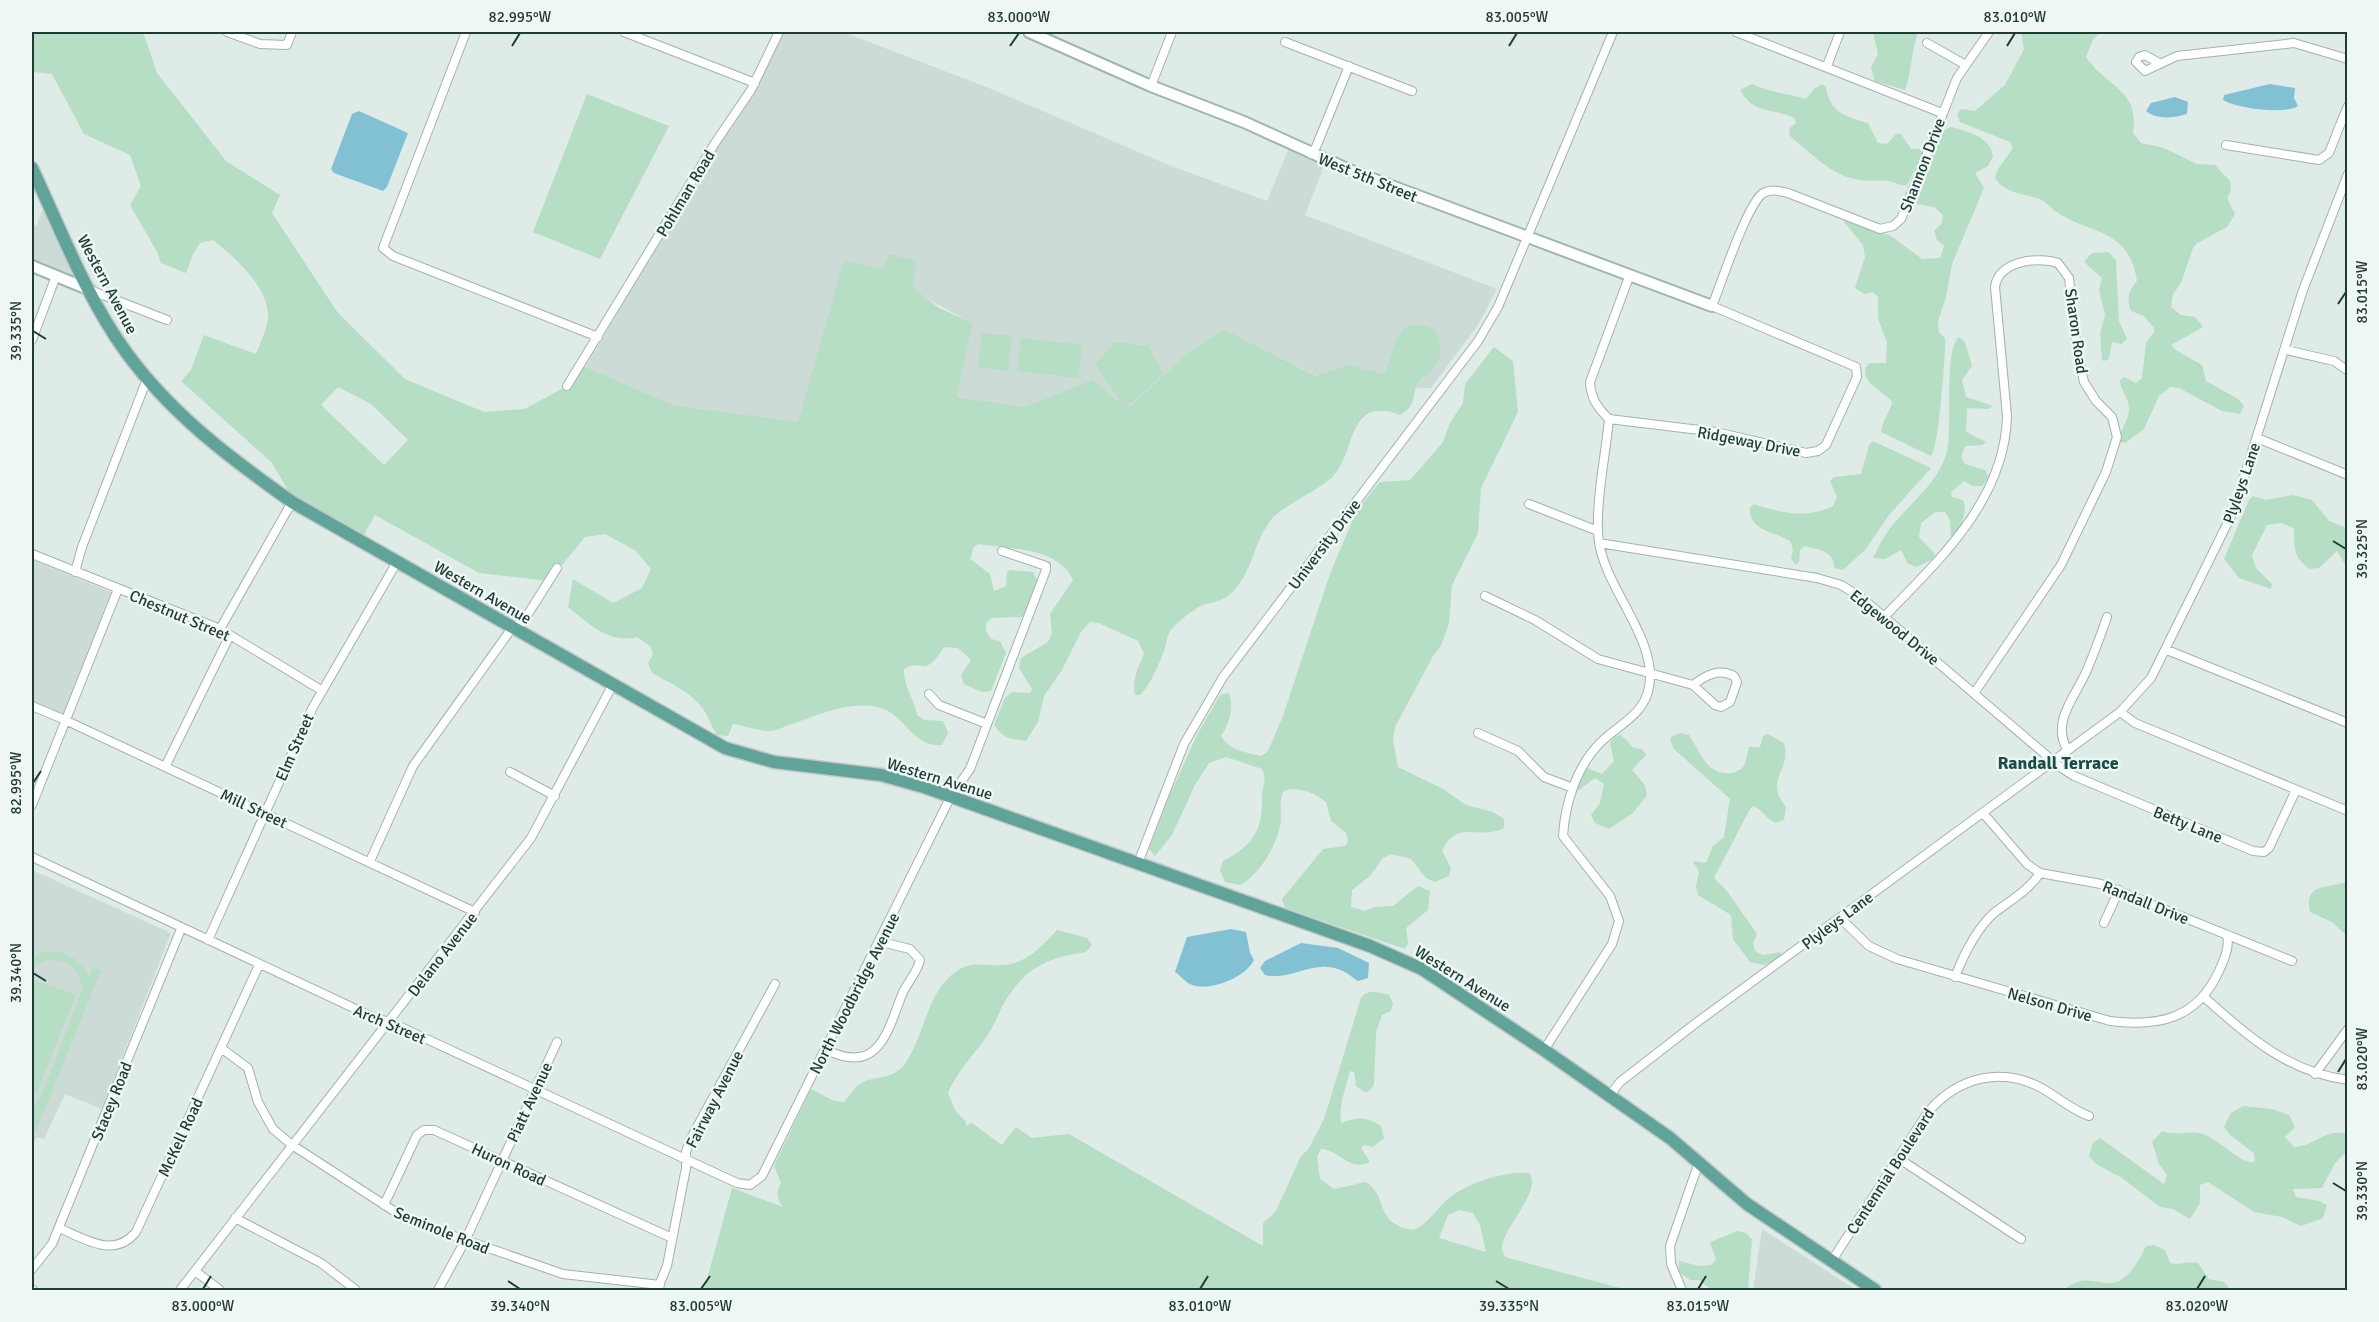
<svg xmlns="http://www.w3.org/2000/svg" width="2379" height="1322" viewBox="0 0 2379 1322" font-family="Signika,sans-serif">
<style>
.built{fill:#ccdbd5}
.green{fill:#b5dec4;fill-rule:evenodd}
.water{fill:#82c0d4}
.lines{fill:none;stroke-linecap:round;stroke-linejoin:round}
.street-casing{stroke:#a1b3ae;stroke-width:10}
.secondary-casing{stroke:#9db7b0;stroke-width:14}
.primary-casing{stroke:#c0c8c7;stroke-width:15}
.street{stroke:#fff;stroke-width:8}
.secondary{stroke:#fff;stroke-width:10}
.primary{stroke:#60a398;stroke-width:12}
.ticks{fill:none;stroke:#1f3b36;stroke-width:2}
.labels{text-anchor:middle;stroke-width:5;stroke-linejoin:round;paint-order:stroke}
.street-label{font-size:16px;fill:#1f3b36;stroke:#eff7f4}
.neighbourhood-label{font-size:18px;font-weight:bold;fill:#1a4e46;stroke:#eff7f4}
.neatline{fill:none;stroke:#1f3b36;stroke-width:2}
.ticks-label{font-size:15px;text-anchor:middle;fill:#1f3b36}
</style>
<rect width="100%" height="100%" fill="#deebe6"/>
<path class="built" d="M781 32H843L989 88 1171 166 1267 201 1289 148 1325 163 1305 215 1497 289 1478 325 1431 388 1343 389 1224 329 1187 353 1131 406 1124 404 1092 380 1024 407 957 397 971 323 921 295 802 429 676 412 584 369 721 140 760 81Z
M45 204 82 284 32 263V224L36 226Z
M32 560 113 593 63 714 32 702Z
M32 870 171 933 102 1109 65 1094 44 1139 37 1137 32 1145Z
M1762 1229 1856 1290H1753Z"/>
<path class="green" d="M32 32H143L157 73 226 161 280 195 272 213 338 313 405 379 484 412 525 409 567 386 580 365 675 406 798 422 844 260 883 270 889 254 917 261 912 287 939 308 972 323 957 397 1024 407 1092 380 1121 402 1095 364 1115 342 1149 346 1163 374 1132 403 1122 402 1131 406 1187 353 1224 329 1316 376 1349 365 1384 374C1397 352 1392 309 1435 330 1442 347 1444 360 1429 373 1426 376 1420 379 1418 383 1410 395 1419 404 1400 415 1345 394 1357 456 1331 478 1315 493 1284 504 1271 520 1252 544 1252 580 1225 598 1219 602 1210 602 1203 605 1194 609 1177 622 1171 630 1167 635 1166 645 1164 651 1158 666 1151 684 1140 695H1135C1132 679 1138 668 1144 654L1138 641 1099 623 1090 622 1081 632 1062 670 1044 696 1038 722 1026 741C1011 739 1002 738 994 725L1005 698 1012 692 1030 693 1032 689 1019 668 1021 658 1048 642 1052 633 1050 614 1073 580C1059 547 1009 549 978 544L974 547 970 559 990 574 994 591 1006 586 1007 572 1011 570 1033 572 1037 580 1025 615 1021 617 992 618 986 623V632L991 639 1000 641 1006 653 991 691 982 692 964 684 961 675 971 660 958 648 944 647C922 681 923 657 904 669 903 685 914 699 917 715L925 720 943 721 948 733 942 745C910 747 905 712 877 707 848 701 818 715 792 724 785 726 777 731 770 731 758 731 745 726 733 724L728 736 717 735C711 726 709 717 703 709 691 692 670 683 652 673L648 663 653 654 650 646 637 637C609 644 589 624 568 607L573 579 613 603 642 588 651 569 636 551 605 534 585 537 549 581 479 573 375 515 362 538 292 497 272 463 181 381 191 370 204 335 256 354C260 343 269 326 268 314 266 284 235 258 213 240L200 243 193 254 186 273 161 263 157 252 130 205 141 186 130 155 84 134 52 74 34 72ZM338 387 371 404 408 440 384 465 321 405Z
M1873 32H1918C1911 51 1912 71 1905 90L1875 81 1871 67 1878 54Z
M2021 32H2100L2093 40 2086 57C2107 88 2140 89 2133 133L2141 143 2164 148 2197 164 2215 165 2230 181 2231 190 2227 198 2235 214 2227 227 2197 243 2193 248 2181 283 2173 294 2171 307 2181 315 2195 317 2203 327 2171 345 2177 351 2202 365 2206 381 2238 399 2244 406 2240 414 2222 411 2179 388 2170 387 2159 396 2144 429 2125 443 2120 442C2119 429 2129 421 2129 409 2129 397 2120 391 2120 380L2124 377 2136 383 2142 378 2146 343 2154 332V328L2144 316 2131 311C2126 299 2129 290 2137 281 2130 229 2090 234 2058 213 2051 209 2046 201 2039 199 2024 193 2005 194 1995 178L1998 169 2013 148 2010 142 1960 122 1957 114 1961 109 1975 111 2005 85 2024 49Z
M1752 84C1771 93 1787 93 1806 99L1814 89 1822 84 1826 87C1829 112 1846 117 1868 123L1878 143 1887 144 1896 134H1901L1911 149H1920L1923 152 1907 185C1900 187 1896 182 1889 181 1880 179 1870 182 1860 180 1832 176 1810 153 1789 135L1790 128 1796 123 1794 118C1773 107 1755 116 1740 90Z
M587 94 669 126 600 259 533 232Z
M1951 127C1967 131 1991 137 1993 156L1988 166 1975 173 1984 188 1952 264 1946 297 1938 321 1939 332 1945 338V350C1944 367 1939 447 1931 456L1881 432C1882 420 1890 413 1892 402 1882 390 1855 380 1869 363H1886L1887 343 1878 318V297L1873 292 1864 294 1855 288 1865 257 1863 245 1844 222 1848 220 1891 236 1922 259 1940 258 1944 246 1937 240 1934 231 1942 223 1943 215 1934 207 1916 204 1913 194 1928 166 1941 132Z
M2109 252 2116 261 2119 321 2127 339 2121 344 2112 342 2109 359 2104 361 2102 360 2100 333 2105 315 2099 290 2102 278 2084 262 2092 253Z
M982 333 1012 336 1008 371 978 367Z
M1959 337 1965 342 1972 366 1962 380 1966 397 1993 406 1989 409 1967 408 1966 432 1986 442 1983 445 1965 446 1961 457 1965 464 1985 470 1989 477 1982 486H1973L1964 481 1951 492 1952 497 1963 500C1968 512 1961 526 1954 536H1951L1950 520 1945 512H1935L1921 523 1919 537 1935 554 1933 559 1917 567 1908 564 1901 550 1885 559 1873 558C1877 551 1880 543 1884 537 1903 507 1938 487 1947 451 1953 426 1943 351 1959 337Z
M1021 338 1082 345 1078 378 1017 371Z
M1494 347 1513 361 1518 412 1481 488 1478 533 1452 585 1449 623 1441 646 1433 656 1395 727 1393 740 1398 767 1443 789 1466 805 1493 812 1504 819V828C1479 841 1457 818 1442 851L1451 868 1449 876 1435 882 1426 878 1411 859 1391 854 1383 858 1370 876 1352 890 1351 907 1365 911 1374 907 1393 906 1418 886 1430 891 1428 910 1406 928 1408 943 1405 949 1285 908 1282 899 1323 849 1345 846 1348 842 1346 833 1331 821 1326 802C1314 793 1299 786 1284 791 1279 801 1281 808 1281 819 1279 842 1261 874 1240 885L1225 882 1220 870 1223 861C1253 846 1263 830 1262 797 1262 785 1268 781 1262 769L1226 757 1209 763 1195 785 1172 835 1155 856 1149 849 1169 797 1196 737 1220 695 1229 693C1234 707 1230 723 1221 736 1230 751 1245 752 1261 756L1268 751 1283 716 1330 574 1357 510 1380 482 1410 480 1443 442 1450 423 1463 403 1465 384Z
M1873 441 1931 468 1889 515 1865 550 1843 570 1834 568C1835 551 1819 550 1805 546L1800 550 1799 562 1795 565 1791 558 1793 549 1790 541C1773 531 1749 531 1750 508L1754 504C1779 513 1809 519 1833 506L1837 497 1830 481 1834 477 1861 474 1869 445Z
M2293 495 2312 500 2329 521 2347 528V564L2344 563 2337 551 2319 568 2310 569C2293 558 2294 547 2294 528L2281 523 2267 525 2252 555 2256 568 2272 584 2271 589 2239 578 2224 559 2249 500 2253 496 2266 500Z
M1681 733 1689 735C1701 752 1706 776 1732 773 1736 772 1742 769 1744 766 1747 760 1747 753 1749 747H1760L1763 736 1768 734 1784 743C1792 772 1763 778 1786 807L1784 820 1775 823C1767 819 1762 810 1754 806L1750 809 1714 878 1727 891 1757 934 1753 943 1755 951 1763 955 1780 952 1782 958 1764 965 1750 962 1733 939 1731 915 1698 895 1696 886 1699 872 1693 861 1706 863 1713 846 1724 837 1730 799 1674 749 1670 740 1672 736Z
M1621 735 1633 747 1643 750 1646 755 1632 770 1645 785 1647 795 1633 813 1609 829 1595 823 1591 815 1600 803 1604 784 1595 778 1576 792 1575 789 1587 768 1602 774 1614 761 1610 743 1615 736Z
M2347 881V936L2332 922 2310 912C2303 880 2332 890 2347 881Z
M1057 930 1087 938 1092 945 1086 952C1046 958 1025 968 1004 1003 998 1014 994 1026 987 1036 973 1056 957 1071 948 1093L955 1110 966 1122V1126L972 1123 1002 1145 1016 1127 1032 1138 1069 1134 1263 1246V1223L1276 1211 1300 1158 1309 1148 1324 1119 1361 998C1368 988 1380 993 1389 995L1393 1003 1391 1011 1382 1015 1376 1032 1374 1085 1368 1092H1364L1356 1086 1354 1072 1350 1071C1346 1087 1338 1107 1341 1123 1357 1117 1366 1116 1381 1126L1384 1138 1373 1147 1364 1145 1361 1148 1370 1162C1348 1172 1341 1150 1321 1149L1317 1156 1320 1179 1334 1189 1365 1182C1390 1196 1372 1224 1414 1230 1430 1222 1436 1209 1449 1198 1467 1183 1505 1171 1529 1173 1543 1191 1502 1228 1502 1248 1502 1251 1504 1254 1505 1257L1627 1290H704L732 1188 783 1207C776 1198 776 1193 781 1183L774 1166 811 1089 834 1101 844 1102C849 1096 856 1085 863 1082 877 1076 893 1079 904 1065 925 1037 926 991 957 971 974 960 987 967 1006 965 1028 962 1043 945 1057 930ZM1460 1210 1473 1213 1480 1225 1486 1252 1439 1238 1448 1215Z
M44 952C65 949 80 959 89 977L93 967 101 970 36 1131 32 1129V1107L42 1094 82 991C82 963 52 950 32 969V958Z
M32 979 76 995 36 1094 32 1092Z
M2243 1106 2272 1109 2289 1115 2295 1127 2285 1137 2294 1147C2315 1146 2326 1128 2347 1134V1151L2335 1163 2322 1188 2293 1189 2296 1197 2319 1201 2327 1205 2323 1218 2301 1226 2282 1217 2254 1212 2208 1182 2200 1185V1203L2190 1219 2173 1209 2160 1207 2122 1178 2096 1164 2089 1156 2093 1143 2100 1138 2164 1184 2167 1175 2159 1164 2152 1142 2162 1131C2178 1137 2191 1129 2205 1135 2220 1140 2241 1165 2255 1162L2254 1153 2230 1135 2224 1127 2231 1113Z
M1738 1231 1746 1233 1752 1239 1748 1290 1709 1288 1699 1280H1690L1679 1272V1261L1699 1266 1711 1265 1716 1260 1710 1242Z
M2154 1245 2165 1250 2170 1263C2180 1266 2188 1260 2198 1263L2209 1279 2224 1282 2231 1290H2064C2097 1261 2113 1315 2146 1246Z"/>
<path class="water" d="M2270 84 2295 88 2294 98 2298 106C2285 115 2235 108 2223 100L2224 95Z
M2175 97 2188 102 2187 114C2174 118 2157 120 2146 111L2151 103Z
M359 111 408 133 387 187 383 191 334 173 331 169 352 114Z
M1231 929 1246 932 1250 953 1254 960C1246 977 1209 993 1190 984 1185 982 1180 975 1175 972L1187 937Z
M1301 943 1338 948 1369 963 1368 978 1358 981C1352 977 1345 971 1338 969 1312 960 1290 981 1265 975L1260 968 1265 961Z"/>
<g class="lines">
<defs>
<path id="street" d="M227 32 260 44 287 45 292 32
M466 32 383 248 393 256 598 337
M624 32 755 83
M1736 32 1942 113
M1285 42 1412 91
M1927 43 1964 64
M2159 63 2145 55 2139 57 2136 62 2145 71 2177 56 2294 43 2348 59
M1827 66 1840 32
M1151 86 1172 32
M2348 106 2344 115 2348 116
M2226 145 2319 160 2329 153 2344 115
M1311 154 1316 147 1349 66
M90 290 167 320
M32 340 56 276
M2286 350 2334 361 2348 371
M567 386 715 143 751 90 779 32
M1609 419 1716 432 1806 453 1818 451 1826 445 1857 377 1856 367 1712 306C1721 284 1746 207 1762 194 1770 188 1779 191 1788 193L1880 229 1893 226 1901 219 1957 78 1989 32
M2257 438 2348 475
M1529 504 1598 531
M1599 543 1817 578 1841 585 1862 598 2060 767 2074 776 2253 851 2264 852 2269 848 2296 790
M32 554 220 629 321 690
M75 572 82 547 147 379
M1485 596 1535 620 1598 659 1693 685 1715 705 1721 707 1730 702 1737 682 1734 676C1719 668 1706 675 1693 685
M1885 616C1939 560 2005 500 2007 416L1995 287C1998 261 2038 256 2058 263L2069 278 2076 343 2084 382 2096 401 2112 417 2117 437 2106 472 2061 565 1975 692
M220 629 292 502
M2167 650 2348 723
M929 694 939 705 987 724
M32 706 65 720 475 912
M2120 712 2135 723 2348 811
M1478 733 1518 751 1544 777 1573 788
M2067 749C2051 721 2076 696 2087 670 2094 653 2101 635 2107 617
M165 767 230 635
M510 772 555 796
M32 805 118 589
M1983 813 2027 864 2040 873 2101 884 2292 961
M32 857 375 1018 390 1022 737 1183 750 1185 762 1176 951 796 970 769 1046 570V566L1002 551
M370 861 413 766 512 628 523 622 557 568
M1138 863 1184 744 1223 677 1478 341 1498 307 1613 32
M1840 918 1869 946 1897 959 2110 1021C2159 1027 2197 1019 2219 971 2224 960 2230 947 2227 935
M2104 923 2119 890
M208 940 313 707 397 562
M1955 977C1964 954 1976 929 1994 913 2011 900 2028 891 2040 873
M2204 997C2248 1036 2287 1072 2348 1080
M221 1048 248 1068 258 1102 273 1129 292 1145 400 1215 425 1226 563 1274 660 1285
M827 1050C877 1075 887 1034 901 997 906 983 917 974 920 960L910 949 881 942
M1544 1050 1612 944 1619 921 1610 896 1563 836C1565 804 1576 768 1599 744 1617 725 1644 716 1649 687 1658 640 1606 590 1599 542 1594 511 1606 452 1609 419 1597 407 1591 399 1590 382L1629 277
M2315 1074 2348 1029
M1610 1095 1620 1082 1696 1023 2120 712 2151 678 2233 512 2303 290 2348 174
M1898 1158 2021 1239
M384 1205 417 1135 424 1130H434L672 1238
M235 1218 321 1263 356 1290
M59 1228C85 1239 114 1259 136 1232L259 965
M1831 1262 1928 1112C1958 1077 2003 1065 2045 1090 2060 1099 2072 1110 2089 1116
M32 1269 52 1244 181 929
M195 1271 220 1290
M32 1289 33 1290
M180 1290 531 838 612 686
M438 1290 465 1241 557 1042
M657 1290 667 1266 686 1168V1152L690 1140 775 984
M1682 1290 1671 1264 1670 1246 1699 1162"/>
<path id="secondary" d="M1029 32 1151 86 1244 122 1354 172 1712 306
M32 266 90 290"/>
<path id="primary" d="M32 168C60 228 87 299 126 352 171 414 230 458 292 502L725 748 774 762 881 775 924 787 1370 946 1422 969 1544 1050 1670 1138 1747 1204 1875 1290"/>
</defs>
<use href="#street" class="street-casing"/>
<use href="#secondary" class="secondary-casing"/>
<use href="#primary" class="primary-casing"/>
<use href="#street" class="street"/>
<use href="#secondary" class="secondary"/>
<use href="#primary" class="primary"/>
</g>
<path class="ticks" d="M512 46 520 33M1010 46 1019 33M1509 46 1517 33M2007 46 2015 33M2338 304 2346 292M33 331 46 339M2333 541 2346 549M33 783 41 771M33 973 46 981M2338 1072 2346 1059M2333 1183 2346 1191M508 1281 520 1289M1496 1281 1509 1289M203 1289 211 1276M701 1289 710 1276M1200 1289 1208 1276M1698 1289 1706 1276M2197 1289 2205 1276"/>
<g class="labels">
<g class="street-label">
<text transform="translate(1922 165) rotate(-69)" y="6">Shannon Drive</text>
<text transform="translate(1368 177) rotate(22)" y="6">West 5th Street</text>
<text transform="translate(685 193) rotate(-59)" y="6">Pohlman Road</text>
<text transform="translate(108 284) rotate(62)" y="6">Western Avenue</text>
<text transform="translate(2077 331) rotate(82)" y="6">Sharon Road</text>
<text transform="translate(1749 441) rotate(11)" y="6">Ridgeway Drive</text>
<text transform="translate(2241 483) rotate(-71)" y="6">Plyleys Lane</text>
<text transform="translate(1324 544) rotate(-53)" y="6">University Drive</text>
<text transform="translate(483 592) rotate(30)" y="6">Western Avenue</text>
<text transform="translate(180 615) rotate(23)" y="6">Chestnut Street</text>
<text transform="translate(1895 627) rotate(39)" y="6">Edgewood Drive</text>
<text transform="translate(294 747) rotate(-66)" y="6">Elm Street</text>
<text transform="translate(940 778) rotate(17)" y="6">Western Avenue</text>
<text transform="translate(254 808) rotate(25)" y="6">Mill Street</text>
<text transform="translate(2188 824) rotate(22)" y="6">Betty Lane</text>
<text transform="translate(2146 902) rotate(22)" y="6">Randall Drive</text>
<text transform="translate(1837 920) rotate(-37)" y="6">Plyleys Lane</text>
<text transform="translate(442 954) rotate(-52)" y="6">Delano Avenue</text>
<text transform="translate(1463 978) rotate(32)" y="6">Western Avenue</text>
<text transform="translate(854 993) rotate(-63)" y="6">North Woodbridge Avenue</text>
<text transform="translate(2050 1004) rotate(16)" y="6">Nelson Drive</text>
<text transform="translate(390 1024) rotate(23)" y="6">Arch Street</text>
<text transform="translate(714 1099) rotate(-63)" y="6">Fairway Avenue</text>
<text transform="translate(111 1101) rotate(-68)" y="6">Stacey Road</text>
<text transform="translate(529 1102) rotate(-65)" y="6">Piatt Avenue</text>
<text transform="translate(180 1137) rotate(-65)" y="6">McKell Road</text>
<text transform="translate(509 1164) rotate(25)" y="6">Huron Road</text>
<text transform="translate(1890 1171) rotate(-57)" y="6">Centennial Boulevard</text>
<text transform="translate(442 1230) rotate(22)" y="6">Seminole Road</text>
</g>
<g class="neighbourhood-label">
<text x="2058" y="769">Randall Terrace</text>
</g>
</g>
<rect width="2379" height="1322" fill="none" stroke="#eff7f4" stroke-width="66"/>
<rect x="33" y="33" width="2313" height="1256" class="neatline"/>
<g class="ticks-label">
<text x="520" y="22">82.995°W</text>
<text x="1019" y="22">83.000°W</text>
<text x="1517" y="22">83.005°W</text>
<text x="2015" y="22">83.010°W</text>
<text transform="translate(2362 292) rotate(-90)" y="5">83.015°W</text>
<text transform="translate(16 331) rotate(-90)" y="5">39.335°N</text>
<text transform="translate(2362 549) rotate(-90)" y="5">39.325°N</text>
<text transform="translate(16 783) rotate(-90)" y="5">82.995°W</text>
<text transform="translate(16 973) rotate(-90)" y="5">39.340°N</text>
<text transform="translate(2362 1059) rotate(-90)" y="5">83.020°W</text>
<text transform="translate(2362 1191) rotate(-90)" y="5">39.330°N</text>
<text x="203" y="1311">83.000°W</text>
<text x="520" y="1311">39.340°N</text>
<text x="701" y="1311">83.005°W</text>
<text x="1200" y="1311">83.010°W</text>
<text x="1509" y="1311">39.335°N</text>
<text x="1698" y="1311">83.015°W</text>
<text x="2197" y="1311">83.020°W</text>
</g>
</svg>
